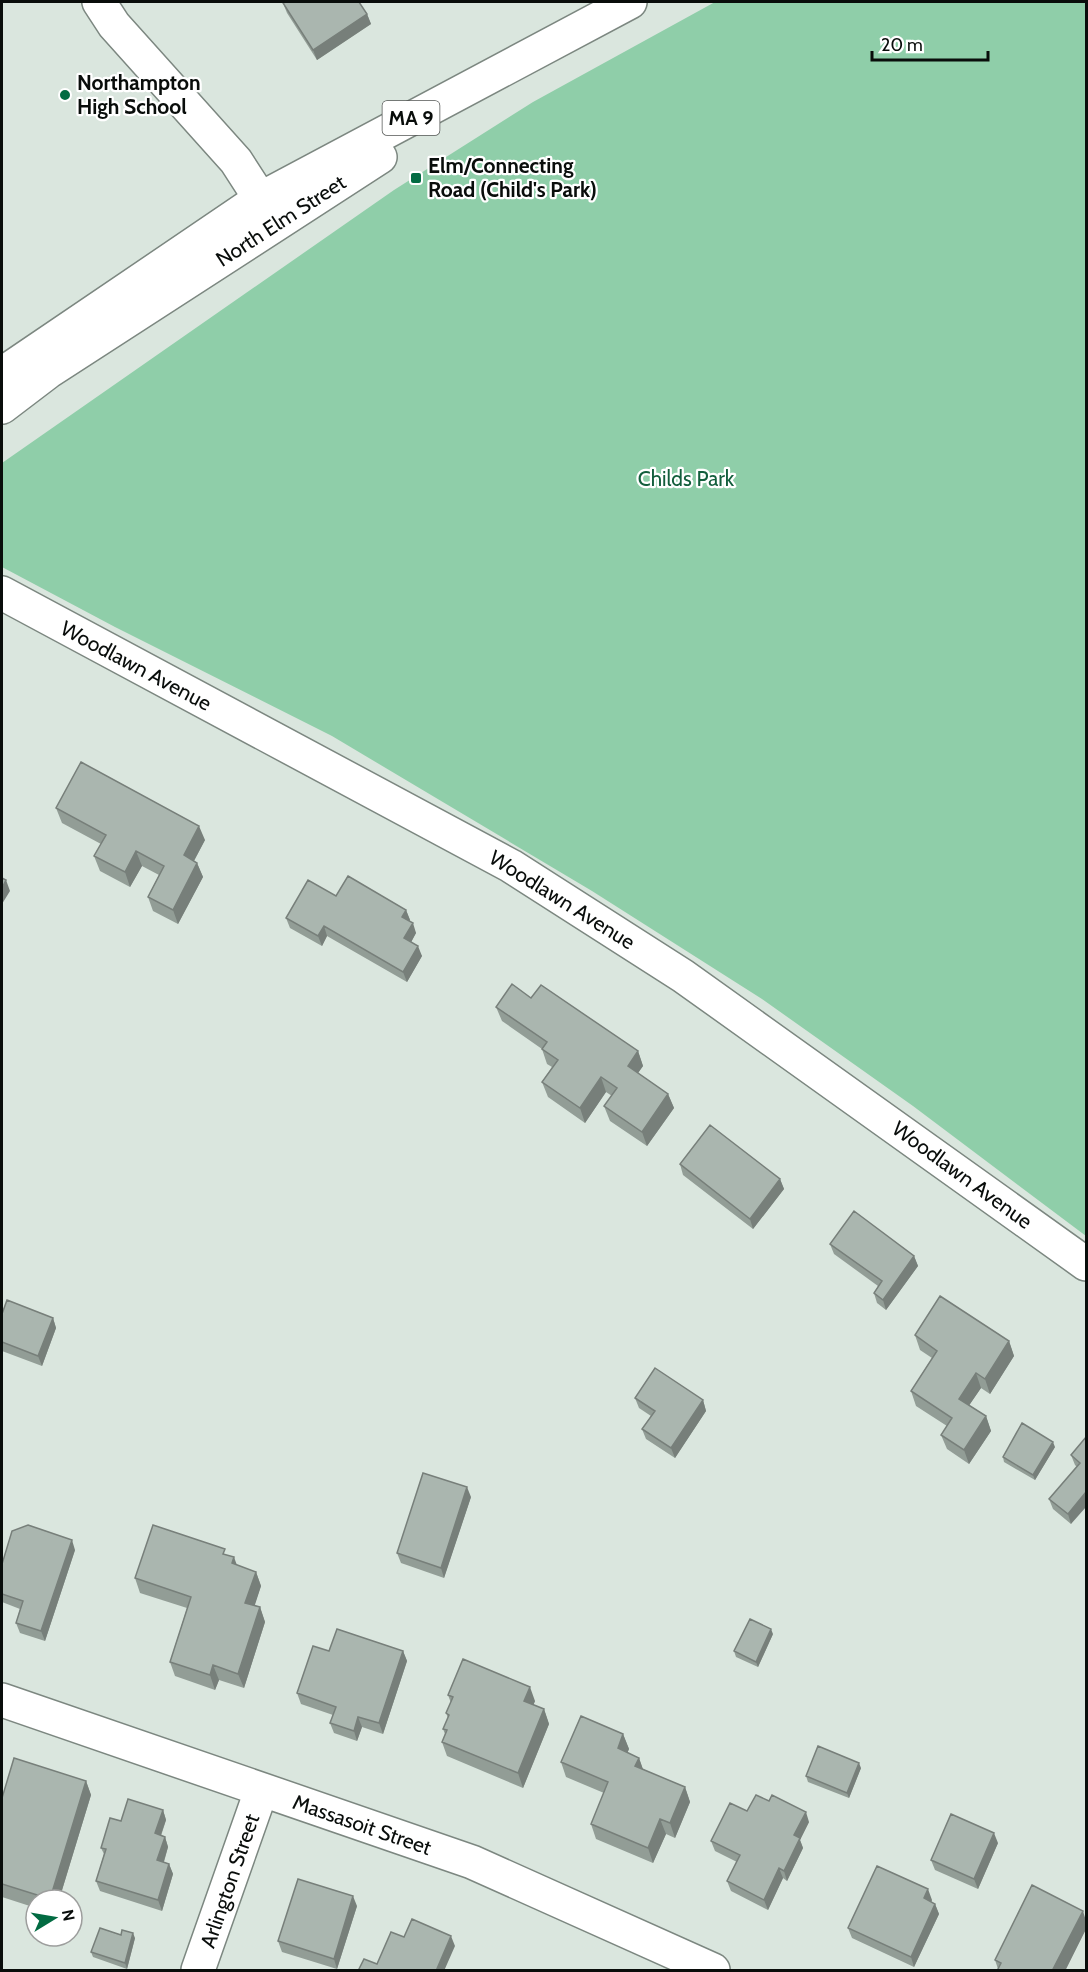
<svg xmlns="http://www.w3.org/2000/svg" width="1088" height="1972" viewBox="0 0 1088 1972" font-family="Cabin,sans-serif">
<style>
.green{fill:#8fcea9}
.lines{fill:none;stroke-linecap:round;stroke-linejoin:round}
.street-casing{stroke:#7c8780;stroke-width:36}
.secondary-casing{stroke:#7c8780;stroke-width:36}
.highway-casing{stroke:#7c8780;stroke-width:36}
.street{stroke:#fff;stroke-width:33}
.secondary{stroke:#fff;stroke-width:33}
.highway{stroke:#fff;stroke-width:33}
.wall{fill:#929d96}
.shaded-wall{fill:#777f7a}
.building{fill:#aab6af;stroke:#777f7a;stroke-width:1.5}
.poi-dot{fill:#026b42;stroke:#fff;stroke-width:2}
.labels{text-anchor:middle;stroke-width:4.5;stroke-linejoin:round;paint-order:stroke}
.shield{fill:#fff;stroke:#535654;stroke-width:1.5}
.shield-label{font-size:20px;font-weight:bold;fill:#090d0b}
.poi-label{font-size:21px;font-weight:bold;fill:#090d0b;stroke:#fff;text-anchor:start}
.street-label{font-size:21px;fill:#090d0b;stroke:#fff}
.park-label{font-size:21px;fill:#125e3c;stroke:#fff}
</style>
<rect width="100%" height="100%" fill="#dae6de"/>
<path class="green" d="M715 2H1086V1236L913 1106 762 999 592 891 332 736 115 627 2 567V463L394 190 533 102Z"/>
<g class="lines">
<defs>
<path id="street" d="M2 1700 472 1862 713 1970
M198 1970 261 1791"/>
<path id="secondary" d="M99 2 114 25 236 161 276 223
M2 593 511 866 683 976 1086 1264"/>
<path id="highway" d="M2 374 260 199 630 2
M2 407 48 372 380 157"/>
</defs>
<use href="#street" class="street-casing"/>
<use href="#secondary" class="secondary-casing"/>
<use href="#highway" class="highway-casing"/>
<use href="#street" class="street"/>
<use href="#secondary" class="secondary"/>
<use href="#highway" class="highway"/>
</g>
<path class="wall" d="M283 3 367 14 371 24 317 60 287 13Z
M56 808 205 840 194 861 197 863 203 877 178 924 153 911 148 897 159 875 142 866 130 887 100 871 94 856 101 844 62 823Z
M336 896 406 910 410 920 409 921 416 933 411 942 422 956 407 982 327 936 322 946 290 928 286 918Z
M531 998 638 1051 643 1066 638 1073 668 1094 674 1108 647 1146 610 1121 604 1106 612 1096 606 1092 585 1123 548 1097 542 1082 552 1067 547 1064 542 1049 502 1021 496 1007Z
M680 1164 780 1179 784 1189 753 1229 683 1175Z
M830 1244 914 1256 918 1266 886 1310 877 1303 874 1293 878 1286 834 1254Z
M2 1314 53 1318 56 1328 42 1366 2 1351Z
M915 1335 1009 1341 1014 1356 990 1394 981 1388 969 1405 986 1416 991 1431 969 1464 947 1449 941 1435 947 1426 916 1406 911 1391 932 1358 920 1350Z
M635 1398 703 1400 706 1411 675 1458 646 1439 642 1429 651 1416 639 1408Z
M1086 1437 1071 1524 1053 1509 1049 1499 1077 1467 1075 1465 1071 1455Z
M1055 1447 1035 1480 1004 1462 1003 1457Z
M471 1497 444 1578 401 1563 397 1553Z
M75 1550 45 1641 20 1633 16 1623 20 1609 2 1602V1564Z
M227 1555 237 1565 256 1572 261 1586 254 1606 260 1607 265 1622 244 1688 219 1680 215 1690 175 1676 170 1662 187 1608 140 1593 135 1578Z
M773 1634 758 1667 736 1657 734 1651Z
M329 1651H403L407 1661 383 1734 362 1727 357 1741 334 1733 330 1723 333 1715 301 1704 297 1693Z
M448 1695 535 1701 533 1705 544 1709 549 1724 523 1788 447 1756 442 1742 445 1734 443 1729 448 1718 446 1713 451 1703Z
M623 1734 629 1749 627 1753 639 1758 643 1770 685 1787 690 1802 675 1838 666 1834 653 1863 596 1839 591 1824 604 1793 566 1777 561 1762Z
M861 1768 849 1798 808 1782 806 1776Z
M86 1781 91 1795 59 1900H36V1908L2 1897V1798Z
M163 1810 166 1820 161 1836 165 1837 168 1847 164 1862 169 1864 173 1874 162 1911 100 1891 96 1881 104 1854 101 1848 121 1821Z
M809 1822 800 1840 803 1848 787 1881 783 1878 768 1910 731 1891 727 1881 737 1862 715 1851 711 1841Z
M998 1843 978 1889 935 1870 931 1860Z
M932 1900 931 1902 935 1904 939 1914 914 1967 852 1938 848 1928Z
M357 1906 337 1969 282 1952 278 1941Z
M1086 1929 1065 1971H997L998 1969 995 1960Z
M121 1935 135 1938 127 1969 93 1957 91 1952Z"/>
<path class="shaded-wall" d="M367 14 371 24 317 60 313 50Z
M199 826 205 840 189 870 184 855Z
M136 851 142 866 130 887 125 872Z
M197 863 203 877 178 924 173 910Z
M6 880 10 891 2 904V888Z
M406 910 410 920 406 927 402 917Z
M413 923 416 933 408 948 404 938Z
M324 926 327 936 322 946 318 936Z
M418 946 422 956 407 982 403 972Z
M638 1051 643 1066 633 1080 628 1066Z
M601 1077 606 1092 585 1123 580 1108Z
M668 1094 674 1108 647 1146 642 1132Z
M780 1179 784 1189 753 1229 750 1219Z
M914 1256 918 1266 886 1310 883 1300Z
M53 1318 56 1328 42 1366 38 1356Z
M1009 1341 1014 1356 990 1394 985 1379Z
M976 1373 981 1388 964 1413 959 1399Z
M703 1400 706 1411 675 1458 671 1448Z
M986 1416 991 1431 969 1464 964 1450Z
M1053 1442 1055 1447 1035 1480 1033 1475Z
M467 1487 471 1497 444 1578 441 1568Z
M1086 1492V1507L1071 1524 1068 1514Z
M72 1540 75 1550 45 1641 41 1631Z
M234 1557 239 1571 232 1563Z
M256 1572 261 1586 251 1617 245 1603Z
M260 1607 265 1622 244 1688 238 1674Z
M771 1629 773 1634 758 1667 756 1662Z
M403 1651 407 1661 383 1734 379 1723Z
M213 1665 219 1680 215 1690 210 1675Z
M530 1687 535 1701 529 1716 524 1701Z
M544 1709 549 1724 523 1788 518 1773Z
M358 1717 362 1727 357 1741 354 1731Z
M623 1734 629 1749 623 1763 618 1748Z
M639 1758 644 1772 635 1766Z
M859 1763 861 1768 849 1798 847 1793Z
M86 1781 91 1795 59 1900H50Z
M685 1787 690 1802 675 1838 670 1823Z
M163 1810 166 1820 158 1843 155 1833Z
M806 1812 809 1822 800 1840 803 1848 787 1881 784 1871 794 1835Z
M660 1819 666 1834 653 1863 648 1848Z
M994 1833 998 1843 978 1889 974 1879Z
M165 1837 168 1847 161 1871 157 1860Z
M169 1864 173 1874 162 1911 158 1900Z
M779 1868 783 1878 768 1910 764 1900Z
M928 1889 932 1900 928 1909 924 1898Z
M353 1896 357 1906 337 1969 334 1959Z
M935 1904 939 1914 914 1967 911 1957Z
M1083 1911 1086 1921V1929L1065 1971H1052Z
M133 1933 135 1938 127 1969 125 1963Z
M451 1936 455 1946 444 1971H436Z"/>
<path class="building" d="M286 2H359L367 14 313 50 283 3Z
M81 762 199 826 184 855 197 863 173 910 148 897 164 866 136 851 125 872 94 856 106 835 56 808Z
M348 876 406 910 402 917 413 923 404 938 418 946 403 972 324 926 318 936 286 918 308 880 336 896Z
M2 878 6 880 2 888Z
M512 984 531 998 541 985 638 1051 628 1066 668 1094 642 1132 604 1106 617 1088 601 1077 580 1108 542 1082 558 1060 542 1049 547 1042 496 1007Z
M710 1125 780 1179 750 1219 680 1164Z
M854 1211 914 1256 883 1300 874 1293 882 1281 830 1244Z
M940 1296 1009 1341 985 1379 976 1373 959 1399 986 1416 964 1450 941 1435 952 1418 911 1391 937 1351 915 1335Z
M7 1300 53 1318 38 1356 2 1342V1314Z
M655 1368 703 1400 671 1448 642 1429 655 1411 635 1398Z
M1022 1423 1053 1442 1033 1475 1003 1457Z
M1086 1437V1492L1068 1514 1049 1499 1080 1463 1071 1455Z
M423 1473 467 1487 441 1568 397 1553Z
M28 1525 72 1540 41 1631 16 1623 23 1601 2 1594V1564L12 1531Z
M153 1525 225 1549 223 1554 234 1557 232 1563 256 1572 245 1603 260 1607 238 1674 213 1665 210 1675 170 1662 191 1597 135 1578Z
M750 1619 771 1629 756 1662 734 1651Z
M337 1629 403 1651 379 1723 358 1717 354 1731 330 1723 336 1707 297 1693 313 1646 329 1651Z
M463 1659 530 1687 524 1701 544 1709 518 1773 442 1742 447 1730 443 1729 449 1715 446 1713 453 1697 448 1695Z
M581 1716 623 1734 618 1748 639 1758 635 1766 685 1787 670 1823 660 1819 648 1848 591 1824 608 1782 561 1762Z
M818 1746 859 1763 847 1793 806 1776Z
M14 1758 86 1781 50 1899 2 1884V1798Z
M756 1795 769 1801 772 1795 806 1812 794 1835 800 1838 784 1871 779 1868 764 1900 727 1881 740 1855 711 1841 730 1803 747 1811Z
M128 1799 163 1810 155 1833 165 1837 157 1860 169 1864 158 1900 96 1881 106 1849 101 1848 110 1818 121 1821Z
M951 1814 994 1833 974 1879 931 1860Z
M877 1866 928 1889 924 1898 935 1904 911 1957 848 1928Z
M298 1879 353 1896 334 1959 278 1941Z
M1032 1885 1083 1911 1052 1971H997L1001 1963 995 1960Z
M412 1919 451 1936 436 1971H358L364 1959 377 1964 391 1932 404 1937Z
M100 1928 121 1935 122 1930 133 1933 125 1963 91 1952Z"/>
<g class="poi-dot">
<circle cx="65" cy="95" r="6"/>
<rect x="410" y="172" width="12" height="12" rx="3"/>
</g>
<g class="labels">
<rect class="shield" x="382.5" y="101" width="57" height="34" rx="4.5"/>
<g class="shield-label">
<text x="411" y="125">MA 9</text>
</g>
<g class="poi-label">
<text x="77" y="90">Northampton<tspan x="77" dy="24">High School</tspan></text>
<text x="428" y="173">Elm/Connecting<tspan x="428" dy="24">Road (Child's Park)</tspan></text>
</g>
<g class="street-label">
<text transform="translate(281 221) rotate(-33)" y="7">North Elm Street</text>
<text transform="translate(136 666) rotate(28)" y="7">Woodlawn Avenue</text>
<text transform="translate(562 900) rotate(32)" y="7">Woodlawn Avenue</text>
<text transform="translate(962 1175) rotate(36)" y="7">Woodlawn Avenue</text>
<text transform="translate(362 1825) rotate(19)" y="7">Massasoit Street</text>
<text transform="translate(230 1881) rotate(-71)" y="7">Arlington Street</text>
</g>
<g class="park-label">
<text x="686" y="486">Childs Park</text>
</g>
</g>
<rect width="1088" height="1972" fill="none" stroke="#090d0b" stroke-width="6"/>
<g transform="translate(54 1918) rotate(79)"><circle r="28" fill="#ffffff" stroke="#9d9e9d" stroke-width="1.5"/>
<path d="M0-4.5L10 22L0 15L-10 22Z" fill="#026b42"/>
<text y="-9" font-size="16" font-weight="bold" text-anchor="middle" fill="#090d0b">N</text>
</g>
<path d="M872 51v9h116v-9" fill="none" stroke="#090d0b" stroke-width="3"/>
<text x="881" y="51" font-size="18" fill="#090d0b" stroke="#ffffff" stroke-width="4.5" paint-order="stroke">20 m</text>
</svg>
